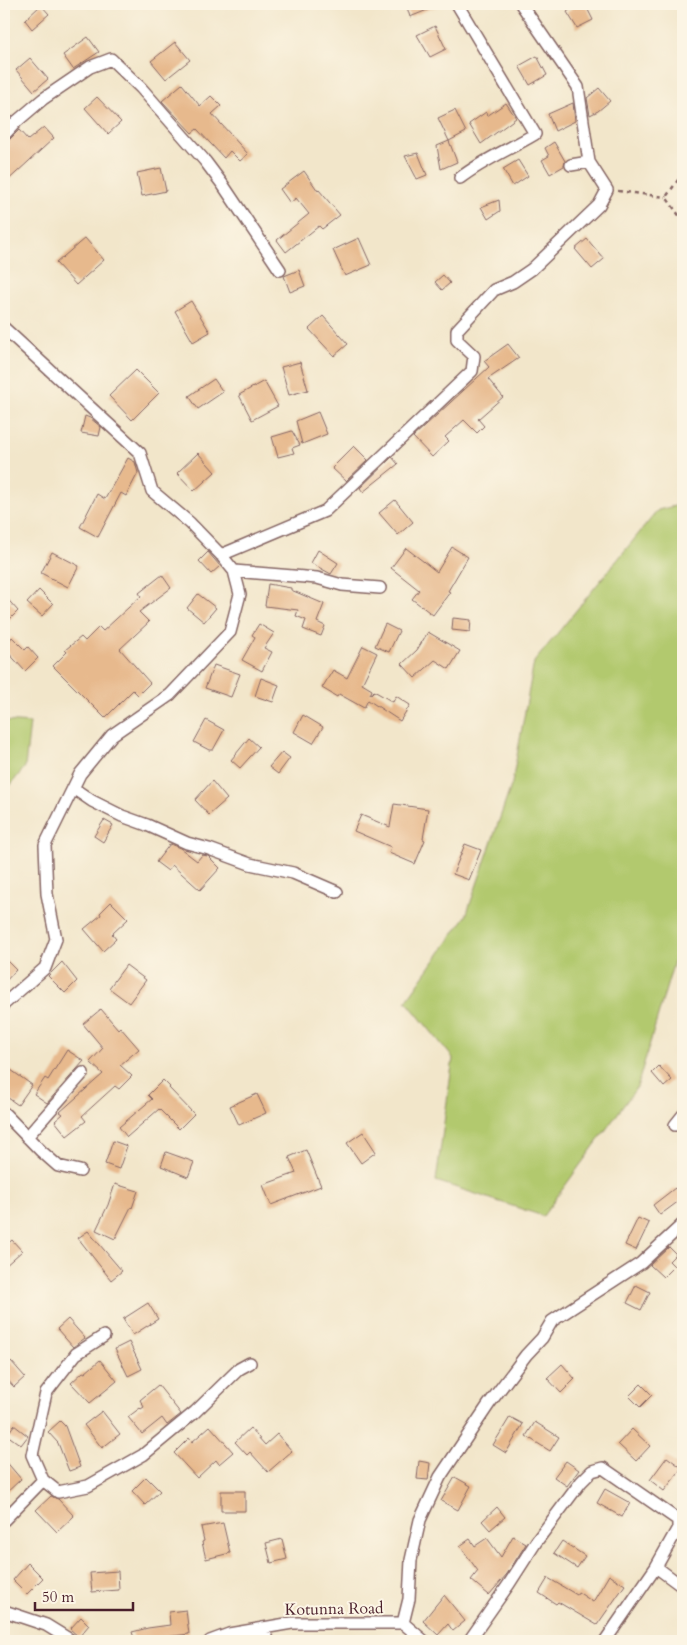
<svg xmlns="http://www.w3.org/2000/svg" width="687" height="1645" viewBox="0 0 687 1645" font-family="Cardo,serif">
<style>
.green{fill:#b2c96e;stroke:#7e744c}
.building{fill:#e7b98d}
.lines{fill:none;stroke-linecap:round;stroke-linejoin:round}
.minor-casing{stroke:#856563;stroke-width:14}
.path{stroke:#856563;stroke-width:2.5;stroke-dasharray:4 4;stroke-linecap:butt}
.minor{stroke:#fff;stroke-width:11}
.labels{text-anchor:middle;stroke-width:4;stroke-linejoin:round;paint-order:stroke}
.street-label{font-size:16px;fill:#4a1f2b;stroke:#fcf5e5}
</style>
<rect width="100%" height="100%" fill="#fcf5e5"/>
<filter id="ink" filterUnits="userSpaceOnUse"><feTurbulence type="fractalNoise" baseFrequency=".02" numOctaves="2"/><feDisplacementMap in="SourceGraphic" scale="10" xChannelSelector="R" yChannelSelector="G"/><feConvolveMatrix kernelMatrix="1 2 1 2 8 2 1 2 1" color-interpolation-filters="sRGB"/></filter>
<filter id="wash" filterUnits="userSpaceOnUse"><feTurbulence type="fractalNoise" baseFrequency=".0096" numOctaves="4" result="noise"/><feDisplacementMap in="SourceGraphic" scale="20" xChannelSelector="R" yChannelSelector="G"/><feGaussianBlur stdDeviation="1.12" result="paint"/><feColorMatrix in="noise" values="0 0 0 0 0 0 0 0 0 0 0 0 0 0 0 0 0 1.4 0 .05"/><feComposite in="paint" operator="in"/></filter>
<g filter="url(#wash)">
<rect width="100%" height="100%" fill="#f2e6ca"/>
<path class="green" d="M683 504V931L637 1087 543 1216 436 1181 453 1058 406 1001 466 916 512 783 534 662 658 510Z
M4 721 30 723 25 767 4 793Z"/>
<g id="blocks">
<path class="building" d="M406 4H442L410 17Z
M577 4H585L593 20 577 28 567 12Z
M41 5 49 14 32 29 25 20Z
M435 26 446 49 430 57 417 35Z
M88 37 99 52 73 69 63 55Z
M175 42 190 60 166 79 151 61Z
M537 56 547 75 530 85 519 66Z
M30 58 48 79 34 91 16 70Z
M182 84 200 106 211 96 221 106 212 114 248 154 240 161 230 151 224 158 197 129 192 133 162 101Z
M599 88 610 101 598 111 590 115 587 98Z
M97 97 121 122 108 134 85 108Z
M506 103 516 118 481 144 469 124 486 112 487 116Z
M573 103 575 121 555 131 548 114Z
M455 110 466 132 449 141 438 118Z
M44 127 54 138 4 184V142L9 140 19 130 28 140Z
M449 141 457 162 441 169 437 146Z
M554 142 565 161 564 166 550 174 542 160 549 156 545 148Z
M418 153 427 175 417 179 405 156Z
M518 160 528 176 513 186 503 169Z
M161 168 166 191 142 196 137 173Z
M304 171 318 191 319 190 340 215 322 229 319 226 286 252 277 240 309 214 296 198 290 203 280 189Z
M499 200 500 211 488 219 481 207Z
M85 238 104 260 76 285 56 263Z
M359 238 371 265 345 276 333 250Z
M587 239 604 259 592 269 575 249Z
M299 270 305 286 290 292 284 276Z
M443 275 450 283 442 290 435 282Z
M191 301 210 332 193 342 175 311Z
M323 316 348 344 334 356 309 329Z
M508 344 519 358 488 379 503 397 478 419 484 426 477 433 464 420 445 437 449 441 432 457 413 437 489 367 484 361Z
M300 362 308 390 289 395 281 367Z
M136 370 159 393 132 420 109 396Z
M214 379 223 392 198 409 189 396Z
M264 381 278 406 252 420 239 395Z
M318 412 327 434 302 444 296 421Z
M85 416 90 418 101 427 99 436 81 433Z
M292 431 300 445 292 448 294 453 278 457 272 437Z
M354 446 368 460 346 481 332 468Z
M198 453 215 472 194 491 177 473Z
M392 457 398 464 363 492 360 488Z
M128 458 135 462 138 473 126 496 121 493 98 537 80 527 97 494 105 499Z
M395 500 413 522 398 535 379 513Z
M452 547 468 557 448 591 450 592 433 615 412 599 419 590 391 568 406 548 437 572Z
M318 550 338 563 331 574 311 563Z
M52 552 79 566 68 587 41 573Z
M208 552 220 566 211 574 199 561Z
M162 575 171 588 139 612 149 622 120 649 150 683 138 695 133 690 105 718 53 666 67 652 65 650 81 637 85 641 99 627 103 631 141 596 139 593Z
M268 584 291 588V590L324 604 317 622 325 626 321 636 303 629 306 620 296 616 298 610 265 606Z
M39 590 53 604 42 616 27 603Z
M198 594 216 608 204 622 187 608Z
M4 595 18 611 4 625Z
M453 618 471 620 470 632 452 630Z
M259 624 274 633 264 648 272 652 262 671 242 660 255 637 252 635Z
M385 624 399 631 389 652 375 646Z
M428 632 460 651 449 669 435 660 415 678 402 664 417 650Z
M12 637 25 650 28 647 38 658 25 671 4 648Z
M363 646 377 653 362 684 372 690 370 695 374 691 393 702 396 696 410 705 400 721 368 700 364 708 339 694 337 697 322 688 333 670 347 678Z
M214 665 240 674 231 697 205 688Z
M261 678 279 685 273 702 255 696Z
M303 715 323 727 313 743 294 732Z
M206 720 224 730 213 750H209L194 742Z
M249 738 259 747 240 768 231 760Z
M282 752 290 758 278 774 269 767Z
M212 781 227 799 209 815 195 800Z
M394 804 428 809 423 839 425 840 415 864 389 853 391 847 354 831 361 815 390 827Z
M104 820 113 825 103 842 94 836Z
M170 844 180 848 197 861 202 855 208 856 220 868 200 890 172 865 168 871 156 862Z
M465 844 481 850 469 880 453 874Z
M111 902 128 919 112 934 116 939 103 951 84 929 101 915 100 913Z
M4 958 16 970 4 983Z
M62 962 77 981 65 993 48 976Z
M126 965 146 980 129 1003 109 988Z
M101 1009 118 1029 120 1027 139 1049 120 1065 132 1076 119 1089 115 1086 82 1116 86 1121 67 1136 55 1121 63 1114 60 1112 103 1074 90 1062 103 1048 83 1024Z
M67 1050 84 1061 47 1103 34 1094 45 1078 48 1080Z
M4 1065 32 1085 18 1105 4 1095 9 1086 4 1083Z
M659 1066 672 1080 664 1087 652 1073Z
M163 1080 170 1087 169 1088 194 1114 179 1129 159 1109 127 1137 119 1127 152 1099 148 1095Z
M257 1094 266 1113 239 1125 230 1106Z
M363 1132 376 1152 361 1163 347 1143Z
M113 1141 127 1146 119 1169 105 1164Z
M306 1150 321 1186 271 1205 263 1185 296 1173 289 1157Z
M166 1152 194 1162 188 1177 161 1166Z
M115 1184 138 1191 132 1208 131 1207 115 1239 96 1230 108 1205Z
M675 1188 683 1198 660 1215 653 1205Z
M638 1218 649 1223 636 1250 625 1245Z
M88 1231 122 1271 111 1280 78 1238Z
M12 1240 22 1251 4 1267V1247Z
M669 1247 676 1254 669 1261 674 1266 663 1277 650 1265Z
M636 1285 650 1292 641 1310 627 1303Z
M148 1303 158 1319 133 1335 123 1319Z
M68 1319 85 1338 73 1347 57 1329Z
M129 1342 142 1369 128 1376 115 1349Z
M100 1360 117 1381 90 1403 71 1383 83 1372 85 1373Z
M11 1361 25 1377 14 1387 4 1376V1368Z
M562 1364 575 1379 561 1393 547 1378Z
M641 1384 652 1395 640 1407 629 1396Z
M158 1385 181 1414 167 1425 162 1418 142 1434 128 1417 140 1408 141 1409 144 1407 140 1400Z
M102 1411 120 1434 102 1448 84 1425Z
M510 1417 523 1424 506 1453 493 1445Z
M60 1421 65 1426 80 1467 69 1471 58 1443 48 1432Z
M535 1422 559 1437 550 1451 526 1436Z
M14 1425 28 1436 21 1445 7 1435Z
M210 1426 233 1452 219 1464 216 1460 197 1478 174 1453 189 1438 192 1442Z
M250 1428 265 1445 277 1434 292 1451 268 1472 250 1452 247 1455 235 1442Z
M632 1429 650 1446 636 1461 618 1444Z
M667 1457 682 1468 664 1491 650 1480Z
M4 1459 21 1479 4 1495Z
M419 1461 430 1463 428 1480 417 1479Z
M566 1461 579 1470 567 1486 554 1477Z
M146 1477 160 1491 145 1505 132 1491Z
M455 1477 471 1486 458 1510 441 1501Z
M605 1489 630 1503 622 1517 597 1503Z
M221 1491H245V1511H221Z
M51 1496 58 1499 74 1516 57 1532 36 1510Z
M497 1507 505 1517 490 1530 482 1521Z
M223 1523 230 1553 206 1559 202 1542 204 1541 201 1527Z
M513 1536 526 1544 507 1574 489 1595 471 1580 478 1571 460 1546 470 1539 475 1546 487 1538 501 1557Z
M282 1539 287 1559 271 1563 266 1543Z
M562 1541 585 1556 577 1568 554 1553Z
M28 1563 43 1578 27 1594 13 1580Z
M118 1571 119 1590 92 1592 90 1573Z
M609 1575 625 1585 597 1625 558 1602 556 1604 539 1593 548 1578 577 1595 578 1592 593 1602Z
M444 1595 465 1621 453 1631 448 1624 438 1635 423 1621Z
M186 1610 189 1634 166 1637 167 1641H135L132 1632 148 1628 170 1625 169 1612Z
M81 1617 89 1625 79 1637 70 1629Z"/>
</g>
</g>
<g filter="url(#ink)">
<use href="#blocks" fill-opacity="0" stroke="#856563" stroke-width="1"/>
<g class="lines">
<defs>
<path id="minor" d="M457 4 535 134C510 149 483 160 460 178
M521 4 578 87 589 162
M4 135 16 122 43 99 90 67 111 59 141 88 205 161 223 185 280 270
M4 328 140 453 152 491 190 523 221 555 234 571 240 594 230 632 170 695 112 735 80 774 45 845 47 894 56 939 45 968 4 1004
M221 555 325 511 472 371 474 356 457 340V330L494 290 513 282 532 269 599 205 607 190 589 162 571 165
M234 571 317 578 342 585 380 588
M73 788 92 801 122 816 147 825 187 843 209 849 250 864 293 873 337 892
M4 1113 41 1151 58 1166 80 1171
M675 1125 683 1115
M27 1137 83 1073
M104 1336 76 1354 46 1393 32 1455 43 1480 58 1492 88 1486 143 1455 195 1412 239 1369 250 1363
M4 1520 43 1480
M656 1567 683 1587
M4 1611 46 1625 72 1641
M403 1623 409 1599 411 1560 420 1520 440 1477 489 1404 526 1355 542 1338 552 1321 641 1263 683 1224
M262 1628 269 1641
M210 1641 229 1634 292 1623H403L424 1641
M469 1641 509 1584 536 1542 581 1482 592 1471 603 1468 678 1520V1528L656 1567 605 1641"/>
</defs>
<use href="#minor" class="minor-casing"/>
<path class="path" d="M683 173 666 197 683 221
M618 191 666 197"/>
<use href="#minor" class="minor"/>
</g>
</g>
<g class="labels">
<g class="street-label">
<text transform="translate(334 1608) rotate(-1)" y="6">Kotunna Road</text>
</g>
</g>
<rect width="687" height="1645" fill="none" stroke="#fcf5e5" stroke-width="20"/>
<path d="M35 1602v8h98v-8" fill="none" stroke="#4a1f2b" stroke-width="2.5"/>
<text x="42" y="1602" font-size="15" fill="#4a1f2b" stroke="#fcf5e5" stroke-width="4" paint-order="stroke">50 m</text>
</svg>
